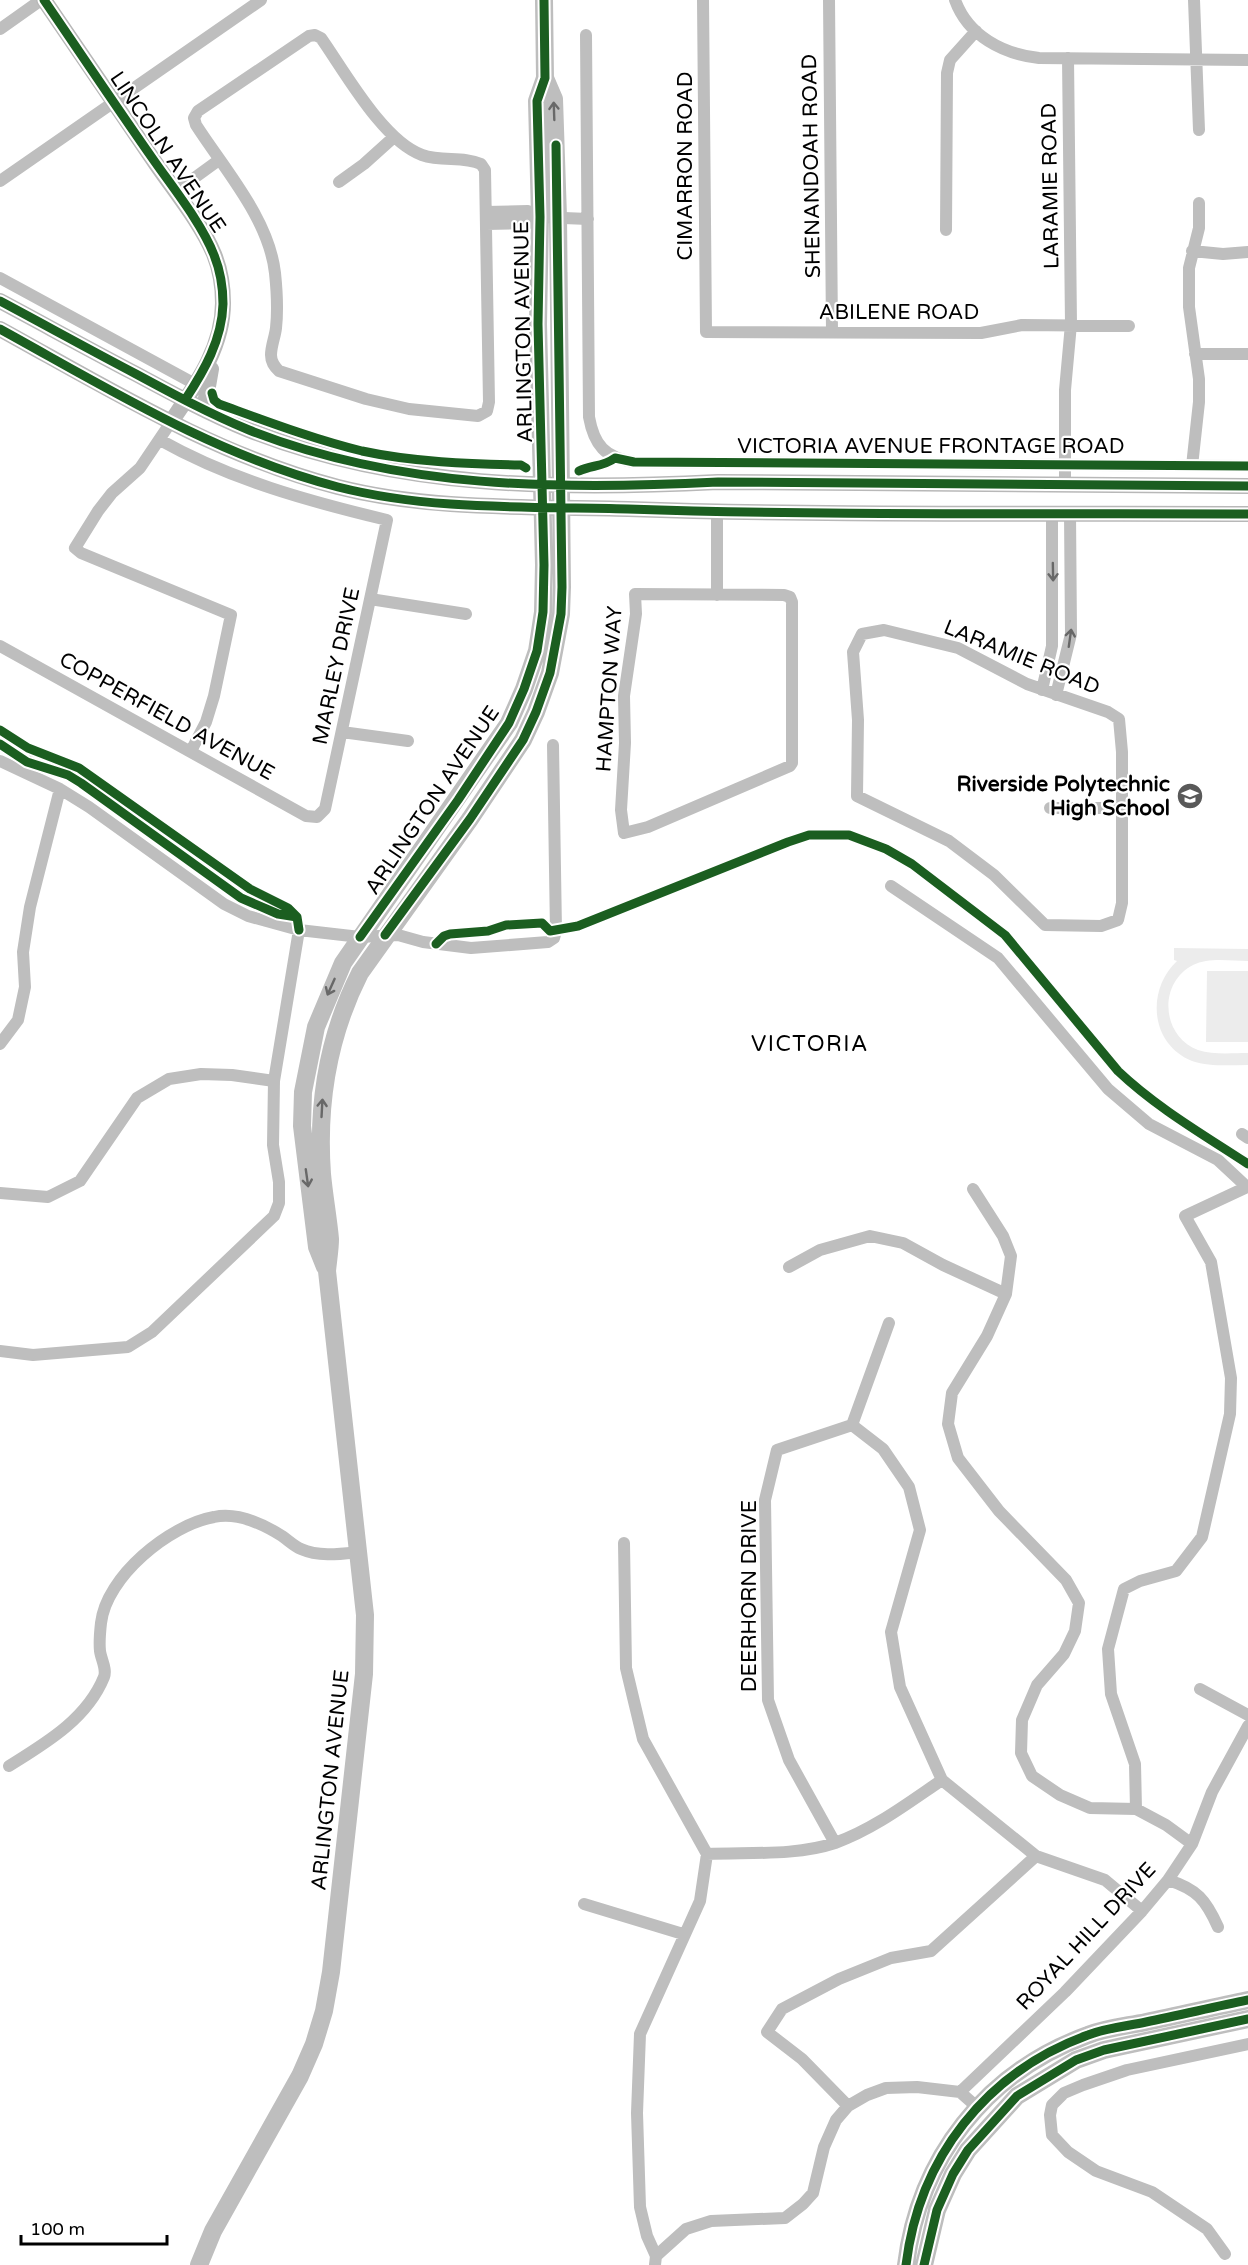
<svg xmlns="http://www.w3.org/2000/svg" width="1248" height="2265" viewBox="0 0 1248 2265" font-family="'Varela Round',sans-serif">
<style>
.green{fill:#ececec}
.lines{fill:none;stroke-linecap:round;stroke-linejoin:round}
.stream{stroke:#bfbfbf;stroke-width:3}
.street{stroke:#bebebe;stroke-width:12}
.secondary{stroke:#b8b8b8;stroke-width:16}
.primary{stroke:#bebebe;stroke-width:18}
.cycleway-casing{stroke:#fff;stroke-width:13}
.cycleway{stroke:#1b5e20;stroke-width:9}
.oneway{stroke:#686868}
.labels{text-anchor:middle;stroke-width:4.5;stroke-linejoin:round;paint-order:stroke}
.street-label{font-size:21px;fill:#000;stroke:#fff}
.poi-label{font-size:21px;font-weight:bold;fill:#000;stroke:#fff;text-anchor:end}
.neighbourhood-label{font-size:22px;letter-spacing:1.5px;fill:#000;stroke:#fff}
</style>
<rect width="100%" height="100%" fill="#fff"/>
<path class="green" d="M1174 948 1248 949V961C1231 961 1209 957 1193 965 1158 983 1161 1036 1198 1050 1213 1055 1232 1053 1248 1053V1065C1230 1065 1210 1067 1192 1061 1150 1044 1146 990 1177 961L1174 960Z
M1207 971H1248V1042H1206Z"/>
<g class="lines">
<path class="stream" d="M0 737 28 755 72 770 94 783 241 890 278 908"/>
<path class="street" d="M703 0 706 332 981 333 1022 325 1129 326
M829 0 832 332
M955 0C968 36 1003 54 1039 58L1248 60
M1194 0 1199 130
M0 29 41 0
M315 35 321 38C345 72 383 141 422 155 442 162 463 156 481 164L485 170 489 402 487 411 478 416 409 409 366 399 279 371C274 366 271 362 271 355 271 346 275 337 276 328 278 310 277 292 275 273 269 219 225 170 196 125L194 118 198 111 309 36Z
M586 35 589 417C594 445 605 458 634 462L1248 466
M0 181 261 0
M339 182 364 164 394 137
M175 192 219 160
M486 212 528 211 540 217 588 219
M486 224 529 223 540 217
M946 230 947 73 950 60 976 31
M1192 251 1223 254 1248 252
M0 278 195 384
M1195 354H1248
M171 422 140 468 112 493 98 511 75 548 81 553 231 615 214 696 206 722 191 751
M1192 466 1199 402V379L1189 307V268L1199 228V203
M1065 485V390L1071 324 1068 58
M717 512V595
M635 594 784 595 790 597 792 602V763L790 766 648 827 624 833 621 810 625 743 624 696 636 614Z
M370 599 466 614
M884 630 958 648 1027 684 1108 712 1119 719 1122 752V903L1118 920 1101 926 1045 925 994 875 949 841 857 796 858 720 853 652 862 634Z
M0 646 306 816 317 817 325 809 387 520C308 501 231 480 160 440
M1042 690 1052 646V513
M1056 695 1071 634 1070 513
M342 732 408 741
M0 761 60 789 89 807 224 904 248 916 299 930 360 937 398 935 423 942 471 948 548 942 554 938 556 931 553 745
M1050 808H1122
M891 886 998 958 1108 1089 1149 1124 1218 1160 1247 1187 1185 1216 1211 1262 1231 1378 1230 1414 1202 1537 1176 1571 1140 1581 1124 1589 1108 1649 1111 1694 1135 1764 1136 1809 1166 1825 1192 1844
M0 1044 18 1020 25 987 23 952 30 907 60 789
M1242 1134 1248 1138
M973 1189 1003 1236 1011 1256 1006 1294
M0 1193 48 1197 80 1181 137 1098 169 1079 201 1074 232 1075 274 1081
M789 1267 820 1250 870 1236 903 1243 943 1265 1006 1294 987 1336 952 1393 948 1424 958 1458 999 1511 1066 1580 1079 1603 1075 1631 1064 1654 1037 1685 1022 1720 1021 1753 1032 1776 1060 1795 1090 1808 1136 1809
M889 1323 852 1425 883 1449 909 1487 920 1530 891 1632 900 1687 942 1780 1036 1856 1105 1880 1142 1911
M0 1351 33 1355 128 1347 152 1332 274 1216 279 1203V1182L273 1145 274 1081 299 930
M624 1543 626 1668 643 1739 707 1854 700 1901 640 2034 637 2113 640 2207 647 2236 656 2256 655 2265
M1200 1689 1248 1715
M9 1766C46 1743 87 1719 104 1677 107 1669 101 1659 100 1651 99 1642 100 1632 101 1623 106 1577 169 1525 214 1517 237 1512 263 1524 282 1536 288 1540 294 1546 301 1549 319 1557 340 1554 359 1552
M835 1843 789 1760 768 1700 765 1500 777 1450 852 1425
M707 1854C749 1852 796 1856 835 1843 874 1829 908 1803 942 1780
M1168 1880C1197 1889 1206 1900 1218 1927
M584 1904 683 1934
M960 2092 1065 1992 1142 1911 1168 1880 1192 1844 1212 1792 1248 1726
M848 2106 802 2059 767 2032 782 2009 839 1979 891 1958 931 1951 1036 1856
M1225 2254 1207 2229 1152 2192 1096 2171 1068 2152 1052 2135 1050 2115 1052 2105 1064 2093 1083 2085 1127 2070 1248 2044
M656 2256 686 2229 711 2221 785 2218 803 2204 813 2193 824 2147 836 2120 848 2106 867 2095 886 2088 917 2087 960 2092 977 2107"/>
<path class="secondary" d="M44 0C80 53 116 106 152 158 172 188 200 221 214 254 220 269 223 287 223 303 223 348 195 386 171 422
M0 301C45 325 90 350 136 374 173 394 210 414 249 430 398 489 561 490 718 482L1248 486
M0 329C109 389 217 456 338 487 432 511 532 506 628 509 834 516 1041 513 1248 514
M211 369 206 398 213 414"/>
<path class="primary" d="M325 1267 317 1247 302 1126 303 1092 316 1027 343 963 509 723 524 689 537 651 543 612 544 565 538 324 540 217 537 101 545 78 544 0
M199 2265 213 2231 300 2076 314 2044 324 2011 331 1972 364 1674 365 1615 327 1271C328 1260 330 1249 330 1239 328 1217 324 1196 322 1174 317 1104 328 1036 360 973L470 819 523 740 536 712 550 673 561 614 562 587 558 217 554 99 545 78
M906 2265C919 2158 986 2072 1088 2035 1106 2028 1127 2026 1146 2022 1180 2015 1214 2007 1248 2000
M924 2265 937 2210 953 2174 968 2150 1017 2096 1076 2060 1104 2050 1248 2019"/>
<defs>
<path id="cycleway" d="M44 0C81 54 117 108 155 162 174 189 202 224 214 255 220 270 223 288 223 304 222 340 204 371 185 400
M0 301C45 325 90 350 136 374 173 394 210 414 249 430 398 489 561 490 718 482L1248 486
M0 329C109 389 217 456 338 487 432 511 532 506 628 509 834 516 1041 513 1248 514
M212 393 214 400 219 404C266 421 313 439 362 451 413 462 469 464 521 465L526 468
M579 471C591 465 603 467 615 458L634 462 1248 466
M0 730 28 748 79 768 250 889 288 908 297 917 299 930
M0 744 27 762 68 775 81 783 241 898 278 914 297 917
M385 935 470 819 523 740 536 712 550 673 561 614 562 587 556 145
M360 937 458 800 509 723 524 689 537 651 543 612 544 565 538 324 540 217 537 101 545 78 544 0
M436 944 444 936 450 934 488 931 506 925 542 923 550 931 578 926 788 842 809 835H849L886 849 912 864 1005 935 1118 1071C1157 1108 1204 1135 1248 1164
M906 2265C919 2158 986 2072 1088 2035 1106 2028 1127 2026 1146 2022 1180 2015 1214 2007 1248 2000
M924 2265 937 2210 953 2174 968 2150 1017 2096 1076 2060 1104 2050 1248 2019"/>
</defs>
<use href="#cycleway" class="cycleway-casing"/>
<use href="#cycleway" class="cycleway"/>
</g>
<defs><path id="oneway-shaft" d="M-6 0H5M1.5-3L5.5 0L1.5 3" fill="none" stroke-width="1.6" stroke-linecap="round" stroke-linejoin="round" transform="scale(1.5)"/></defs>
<g class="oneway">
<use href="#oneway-shaft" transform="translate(554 111) rotate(-92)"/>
<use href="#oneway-shaft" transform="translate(1053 572) rotate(89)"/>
<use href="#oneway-shaft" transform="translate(1070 638) rotate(-82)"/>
<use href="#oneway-shaft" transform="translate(331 987) rotate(114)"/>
<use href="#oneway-shaft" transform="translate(322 1108) rotate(-87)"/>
<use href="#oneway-shaft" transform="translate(307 1178) rotate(82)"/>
</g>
<defs>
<symbol id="school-disc" viewBox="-11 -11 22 22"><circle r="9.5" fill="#595959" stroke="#fff"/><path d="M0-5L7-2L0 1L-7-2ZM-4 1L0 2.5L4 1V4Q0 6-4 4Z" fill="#fff"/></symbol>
</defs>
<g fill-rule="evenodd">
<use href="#school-disc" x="1175" y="781" width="30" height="30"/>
</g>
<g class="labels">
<g class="street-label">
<text transform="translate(168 152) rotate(56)" y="7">LINCOLN AVENUE</text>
<text transform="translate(685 166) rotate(-90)" y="7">CIMARRON ROAD</text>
<text transform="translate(811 166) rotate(-91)" y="7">SHENANDOAH ROAD</text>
<text transform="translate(1050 186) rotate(-91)" y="7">LARAMIE ROAD</text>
<text x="899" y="319">ABILENE ROAD</text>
<text transform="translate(523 332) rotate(-91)" y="7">ARLINGTON AVENUE</text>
<text x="931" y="453">VICTORIA AVENUE FRONTAGE ROAD</text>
<text transform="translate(1022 657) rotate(22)" y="7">LARAMIE ROAD</text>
<text transform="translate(336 666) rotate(-78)" y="7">MARLEY DRIVE</text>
<text transform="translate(609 689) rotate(-86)" y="7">HAMPTON WAY</text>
<text transform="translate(167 716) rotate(29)" y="7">COPPERFIELD AVENUE</text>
<text transform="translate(432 800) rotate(-56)" y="7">ARLINGTON AVENUE</text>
<text transform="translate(749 1596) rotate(-90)" y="7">DEERHORN DRIVE</text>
<text transform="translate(330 1780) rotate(-84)" y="7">ARLINGTON AVENUE</text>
<text transform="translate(1086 1936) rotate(-47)" y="7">ROYAL HILL DRIVE</text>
</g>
<g class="poi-label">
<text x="1170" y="791">Riverside Polytechnic<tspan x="1170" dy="24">High School</tspan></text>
</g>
<g class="neighbourhood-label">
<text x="810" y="1051">VICTORIA</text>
</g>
</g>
<path d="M21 2235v9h146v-9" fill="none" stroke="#000000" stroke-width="3"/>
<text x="30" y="2235" font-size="18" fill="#000000" stroke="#ffffff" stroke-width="4.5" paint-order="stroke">100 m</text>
</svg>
